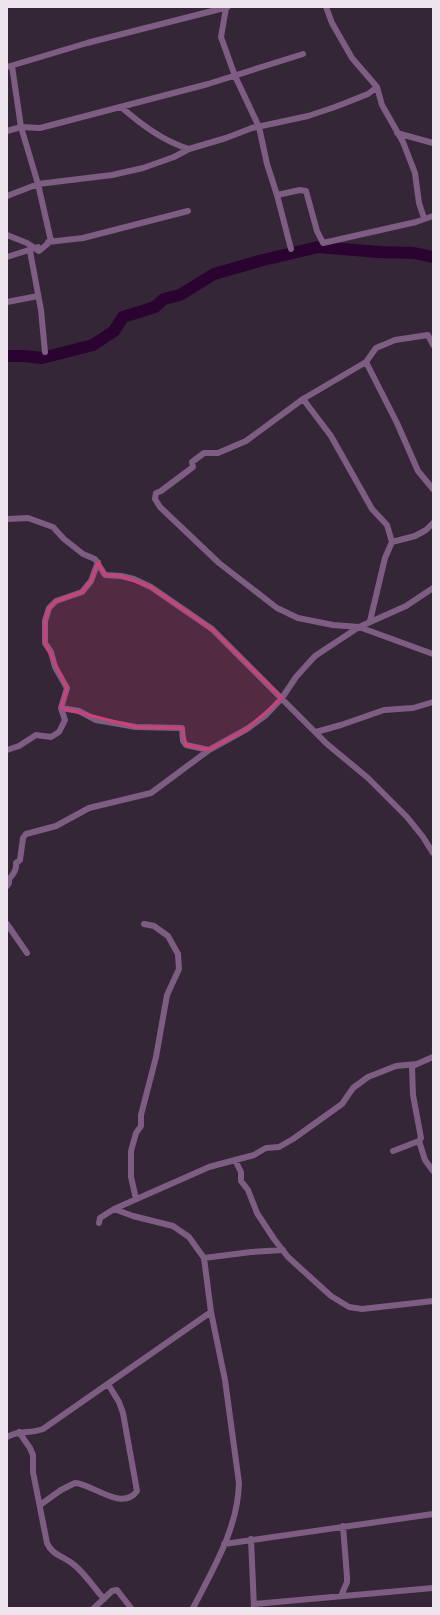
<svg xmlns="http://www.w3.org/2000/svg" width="440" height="1615" viewBox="0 0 440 1615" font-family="Spectral,serif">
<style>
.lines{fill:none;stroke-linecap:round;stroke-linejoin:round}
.river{stroke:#2a0331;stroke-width:12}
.street{stroke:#7d5d82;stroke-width:6}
.marked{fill:#cb4178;fill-opacity:0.2;stroke:#cb4178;stroke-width:3;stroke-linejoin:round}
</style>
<rect width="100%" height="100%" fill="#342636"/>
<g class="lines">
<path class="river" d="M7 356H24L42 358 93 345 114 331 123 317 155 307 164 299 180 295 214 274 263 260 318 247 379 252 414 253 433 257"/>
<path class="street" d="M326 7 332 23 352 58 377 87 382 105 403 142 415 173 419 203 424 218
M226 8 221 37 235 76 259 127 267 164 277 195 291 249
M7 67 87 43 228 7
M121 107C142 125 163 141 189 149
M7 131 21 127 40 128 208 84 303 54
M397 133 433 143
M277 195 300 190 306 191 317 231 323 243 416 222 433 216
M7 196 38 184 112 175 143 168 174 157 189 149 226 138 252 128 308 116 335 107 368 94 377 87
M7 235 27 243 39 251 51 241 38 184 21 127 12 66
M48 242 83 238 188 211
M30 251 41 310 45 352
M7 257 38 247
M7 302 38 296
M433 345 428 335 395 340 376 348 366 362 303 399 246 441 218 453H204L192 462 193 467 161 491 156 493 155 499 160 507 219 563 277 608 298 618 333 625 359 627 433 654
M366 362 397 423 418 471 433 489
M303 399 331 436 372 509 387 525 392 542 385 558 370 621
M7 519 28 518 53 527 64 539 83 554 95 559 105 575 121 576 134 579 151 587 212 629 327 744 368 778 407 817 423 837 433 853
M392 542 415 536 426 530 433 523
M61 708 79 711 96 720 136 727 182 728 183 741 186 745 209 750
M316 732 341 725 384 710 413 708 433 702
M7 750 19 746 36 735 51 737 59 732 65 720 61 708 67 688 55 667 51 652 45 643V621L49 608 56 601 82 592 91 581 98 562
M7 886 9 883V879C13 875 17 869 16 863L20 860 23 838 26 834 56 826 89 808 151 793 209 750 247 729 266 715 282 698 296 677 315 656 359 627 406 606 433 588
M7 924 27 953
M419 1141 425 1160 433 1171
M393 1151 419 1141 421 1138 413 1095 412 1067 417 1064
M235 1160 241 1172V1181L248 1190 257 1213 274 1239 288 1257 331 1296 349 1307 362 1309 433 1301
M136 1199 131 1177V1151L136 1133 141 1126V1115L156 1057 167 995 179 969 178 954 168 936 154 926 144 924
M114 1209 133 1216 173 1226 189 1237 204 1258 211 1312 225 1380 239 1483C238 1528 213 1569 193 1608
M99 1223 100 1218 114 1209 191 1175 209 1167 254 1155 266 1148 279 1147 293 1139 342 1104 353 1088 368 1077 396 1066 417 1064 433 1057
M204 1258 251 1252 283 1250
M19 1432 30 1448 33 1455V1472L47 1543C52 1555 63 1556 73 1564 85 1573 94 1588 104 1599
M7 1437C19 1430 30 1434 43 1429L211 1312
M40 1505 61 1490 75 1483C93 1484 122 1512 137 1491L123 1413 119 1402 108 1384
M251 1539 254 1608
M224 1544 433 1514
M341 1596 347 1582V1577L343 1526
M254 1604 433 1588
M94 1608 112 1591 117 1590 131 1608"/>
</g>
<path class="marked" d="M98 562 105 575 121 576 151 587 212 629 282 698 247 729 209 750 186 745 182 728 136 727 61 708 67 688 45 643V621L49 608 56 601 82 592 91 581Z"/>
<rect width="440" height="1615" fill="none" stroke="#ede4ee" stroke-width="16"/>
</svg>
